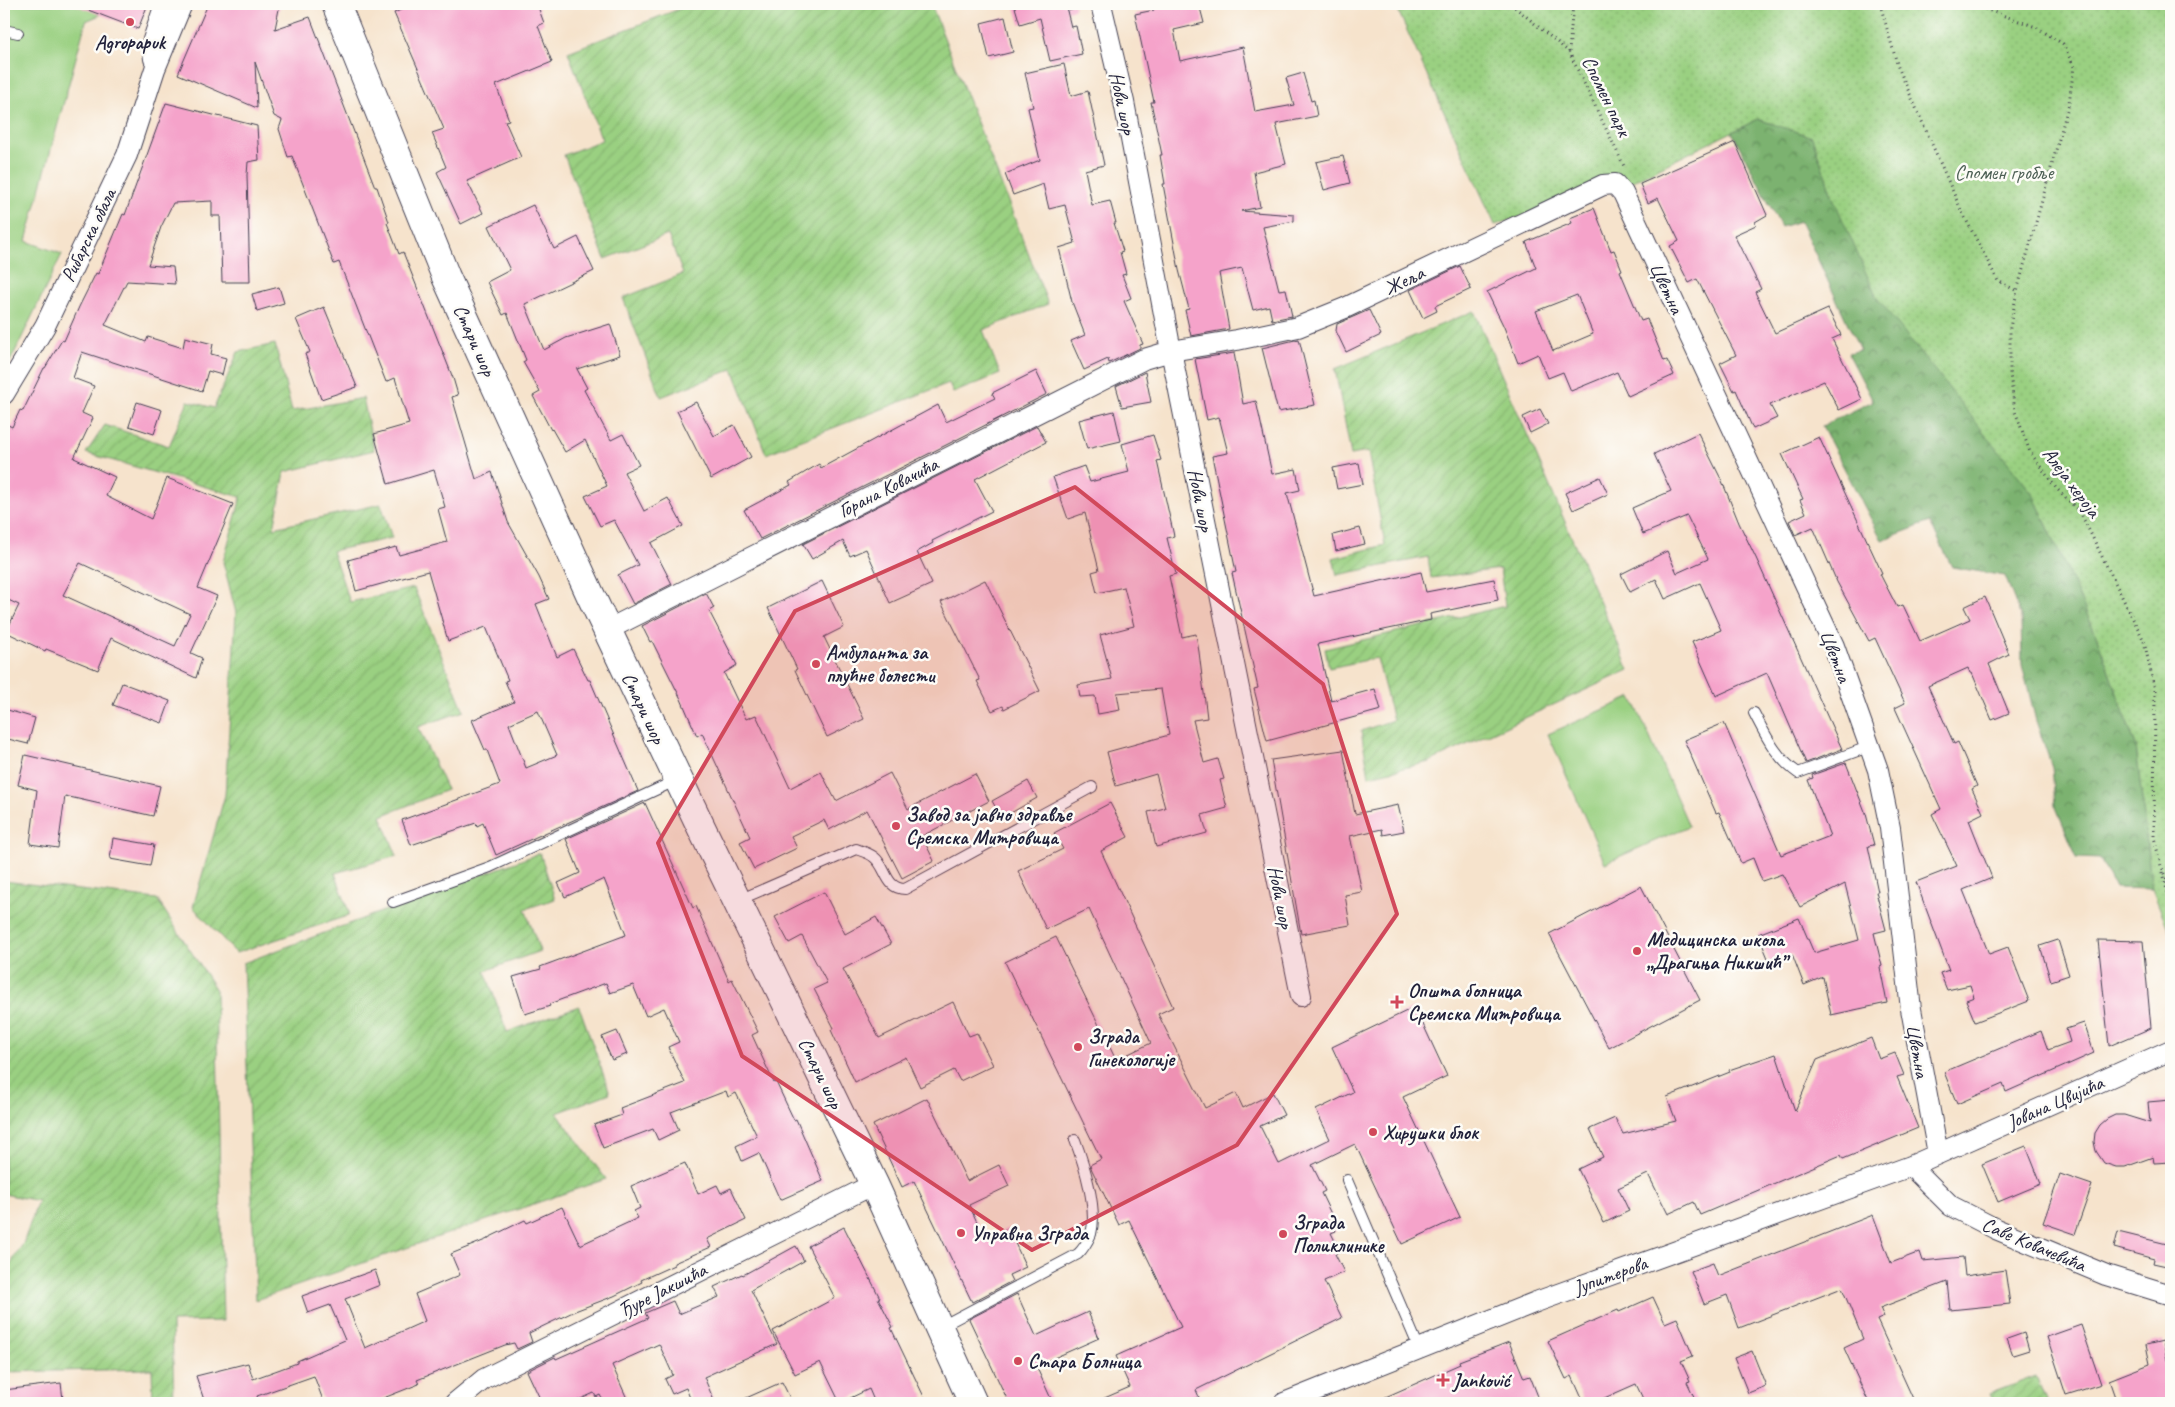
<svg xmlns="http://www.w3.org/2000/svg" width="2175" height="1407" viewBox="0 0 2175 1407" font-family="Caveat,sans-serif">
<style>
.grass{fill:#9ad081;stroke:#5e795e}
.forest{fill:url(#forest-crowns);stroke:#4e6a55}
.park{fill:url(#park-dots);stroke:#5e795e}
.garden{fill:url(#garden-furrows);stroke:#5e795e}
.building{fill:#f5a3ca;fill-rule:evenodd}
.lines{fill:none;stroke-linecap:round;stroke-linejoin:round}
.lane-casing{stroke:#423f51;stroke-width:12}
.street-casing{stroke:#423f51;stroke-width:22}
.secondary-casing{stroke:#423f51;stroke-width:30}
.path{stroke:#423f51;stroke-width:3;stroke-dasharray:1 4;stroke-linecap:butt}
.lane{stroke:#fff;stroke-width:10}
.street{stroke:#fff;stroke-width:20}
.secondary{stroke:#fff;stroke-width:28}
.marked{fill:#d1495b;fill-opacity:0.2;stroke:#d1495b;stroke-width:4;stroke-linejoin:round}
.poi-dot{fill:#d1495b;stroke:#fdfcf7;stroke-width:2}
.labels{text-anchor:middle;stroke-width:5;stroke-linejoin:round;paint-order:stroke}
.poi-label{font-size:20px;font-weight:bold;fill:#22223b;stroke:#fdfcf7;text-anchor:start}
.street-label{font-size:20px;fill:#22223b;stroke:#fdfcf7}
.park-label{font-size:20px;fill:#4c5f54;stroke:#fdfcf7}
</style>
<defs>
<pattern id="forest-crowns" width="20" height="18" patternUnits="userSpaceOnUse" patternTransform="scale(1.25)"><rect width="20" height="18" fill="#7bb26f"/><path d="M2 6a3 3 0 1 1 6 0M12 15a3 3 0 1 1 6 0" fill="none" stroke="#64905c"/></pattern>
<pattern id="park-dots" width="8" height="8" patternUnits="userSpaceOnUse" patternTransform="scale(1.25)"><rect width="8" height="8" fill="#9ad081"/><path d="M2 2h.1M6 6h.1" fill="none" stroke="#84b270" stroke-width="1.8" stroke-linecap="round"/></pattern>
<pattern id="garden-furrows" width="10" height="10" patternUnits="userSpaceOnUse" patternTransform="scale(1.25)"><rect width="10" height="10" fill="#9ad081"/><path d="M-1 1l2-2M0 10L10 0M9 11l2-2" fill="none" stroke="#84b270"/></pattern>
</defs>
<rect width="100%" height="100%" fill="#fdfcf7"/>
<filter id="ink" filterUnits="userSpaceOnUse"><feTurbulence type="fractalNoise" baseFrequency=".02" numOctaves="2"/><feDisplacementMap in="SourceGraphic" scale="10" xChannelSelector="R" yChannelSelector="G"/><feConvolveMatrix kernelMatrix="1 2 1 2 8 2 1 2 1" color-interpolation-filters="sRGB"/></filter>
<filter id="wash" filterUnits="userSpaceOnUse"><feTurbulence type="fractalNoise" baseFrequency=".0096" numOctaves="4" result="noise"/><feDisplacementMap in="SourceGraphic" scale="20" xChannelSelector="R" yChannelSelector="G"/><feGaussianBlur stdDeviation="1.12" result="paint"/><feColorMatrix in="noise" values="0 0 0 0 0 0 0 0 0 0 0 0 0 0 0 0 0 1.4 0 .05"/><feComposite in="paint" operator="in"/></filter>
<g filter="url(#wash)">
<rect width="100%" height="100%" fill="#f6e3cc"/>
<path class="grass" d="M4 4H104L100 15 86 21 26 241 62 254 11 360 4 369Z
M1632 697 1689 826 1605 863 1548 734Z"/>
<path class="forest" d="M1758 119 1812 137 1834 200 1987 435 2033 494 2095 632 2136 746 2152 889 2115 888 2100 859 2077 858 2055 805 2052 767 2036 721 2022 665 2021 617 2005 576 1952 567 1930 522 1882 540 1822 426 1873 401 1848 353 1860 350 1800 221 1781 227 1732 132Z"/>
<path class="park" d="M1395 4H2171V936L2152 889 2136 746 2095 632 2033 494 1877 298 1834 200 1812 137 1758 119 1631 182 1495 225Z"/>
<path class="garden" d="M692 4H931L1048 304 983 330 1000 374 953 393 949 383 766 454 733 369 661 397 623 298 683 274 668 235 605 259 564 155 602 140 568 52Z
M1474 311 1629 670 1429 762 1369 776 1361 731 1393 720 1377 658 1329 668 1325 649 1505 606 1500 569 1431 578 1428 557 1337 575 1333 558 1385 545 1368 452 1351 455 1335 369Z
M275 344 292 411 363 398 374 450 285 472 274 528 381 504 392 538 332 551 350 602 414 588 464 711 418 727 447 790 381 816 397 856 335 873 350 915 236 953 193 907 225 795 236 613 223 562 241 497 86 453 105 425 169 446 188 401 214 408 238 352Z
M540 853 555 899 525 909 540 951 485 971 507 1032 579 1006 610 1093 557 1113 606 1179 256 1300 243 963Z
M4 881 157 899 216 990 223 1321 172 1322 174 1403H153L152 1369 4 1372V1274L23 1244 38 1201 4 1194Z
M2036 1376 2047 1403H1993L1989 1394Z"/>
<g id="blocks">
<path class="building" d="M75 4H148L138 29 75 5Z
M208 4H280L275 29 310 17 375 187H377L389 222 387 223 399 254 403 252 453 378 458 395 452 397 476 479 492 472 508 522 539 577 549 599 536 604 557 657 573 649 588 680H590L638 791 496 855 483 823 477 826 476 823 411 845 402 820 500 784 487 750H485L472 720 514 702 505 681 508 680 486 627 448 641 428 571 356 591 348 560 396 547 399 555 447 542 438 509 445 507 434 470 388 484 374 434 409 424 395 378 386 382 339 262 334 264 292 156 288 157 279 129 282 120 274 116 255 62 257 108 178 74ZM538 711 557 755 526 768 509 724Z
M414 4H537L544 23 538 26 552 62 496 85 509 120 505 121 521 157 467 181 483 213 461 224 437 172 446 167 432 133 444 129 394 13Z
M1014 4H1074L1075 9 1067 11 1071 27 1076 26 1082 54 1050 61 1040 18 1020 24Z
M1152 4H1199L1204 23 1174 30 1180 61 1243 47 1255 112 1294 105 1286 78 1303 73 1311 101 1314 100 1317 116 1276 124 1286 164 1254 172 1260 207 1241 211 1294 215V221L1263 227 1279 290 1286 289 1292 316 1272 320 1269 306 1253 310 1242 268 1219 273 1229 329 1191 336 1185 310 1189 309 1179 270 1163 184H1165L1160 155H1162L1151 102H1154L1135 14 1154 10Z
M1005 17 1013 52 989 58 981 23Z
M1064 64 1071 96 1088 91 1104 165 1085 170 1092 205 1110 201 1116 223H1114L1123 251 1120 252 1126 274 1122 275 1131 298 1124 301 1143 344 1140 345V348L1109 363 1108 359 1084 370 1071 341 1085 335 1072 302 1059 248 1075 243 1065 205 1049 209 1043 184 1013 195 1005 174 1040 160 1028 108 1033 107 1025 73Z
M166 103 257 126 259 160 248 162 247 175 250 282H222L220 216H212V201L173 203 161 227 148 265 173 267 175 284 127 281 105 325 146 342 148 337 183 348 185 337 213 344 211 354 226 358 222 375 208 371 202 391 82 352 73 378 94 386 82 413 93 418 74 458 115 477 106 496 151 519 167 478 233 504 198 588 217 596 191 653 202 658 196 678 111 638 98 670 46 649 45 651 6 632 19 605 4 598V423L12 427 20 410 23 411 44 368H45L62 340 64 341 79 307 96 273 98 274 123 214 125 215ZM80 563 190 614 175 646 63 595Z
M1735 142 1767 215 1755 222 1756 225 1734 235 1761 289 1755 292 1775 333 1828 309 1841 335 1832 339 1862 399 1839 410 1824 381 1770 405 1777 418 1753 429 1736 390 1734 391 1720 363 1736 355 1697 279 1689 283 1670 246 1679 241 1658 198 1648 203 1640 184Z
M1343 156 1350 183 1324 190 1316 162Z
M533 205 554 249 578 237 594 271 525 304 544 350 566 338 610 324 620 355 577 369 587 388 584 390 611 440 623 434 639 465 624 472 644 511 668 498 683 526 651 543 672 584 633 604 618 575 638 565 614 520 600 526 585 496 607 486 585 440 565 452 552 429 551 430 533 396 540 392 523 362 526 360 507 313 503 315 487 282 510 270 489 226Z
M1594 208 1611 251 1614 250 1622 270 1620 271 1641 321 1647 319 1664 361 1667 360 1674 375 1628 396 1617 372 1571 391 1563 372 1548 378 1538 354 1518 363 1504 327 1487 292 1536 268 1526 242 1572 223 1570 218ZM1577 295 1593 334 1553 351 1536 311Z
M1460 266 1471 289 1435 306 1437 311 1423 318 1410 290Z
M279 287 284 303 257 311 252 294Z
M324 307 357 387 321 399 305 354 310 352 296 319Z
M1369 310 1381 335 1346 352 1336 331 1337 324Z
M1299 339 1315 405 1278 412 1262 348Z
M1234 353 1243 404 1256 401 1272 474 1296 469 1300 490 1287 493 1314 596 1421 572 1426 592 1494 579 1498 600 1430 614 1431 620 1318 644 1331 701 1375 689 1381 710 1267 741 1254 689 1258 688 1232 573 1236 572 1212 456 1228 453 1219 417 1207 420 1195 359Z
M1036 371 1047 394 760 539 744 510 791 485 789 482 819 464 821 468 938 405 946 422 995 398 992 393Z
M1145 372 1151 402 1122 407 1116 386Z
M137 402 162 410 154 434 129 426Z
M696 402 714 436 734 425 751 457 711 479 677 411Z
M1540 409 1548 424 1530 433 1523 417Z
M1114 411 1121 441 1087 449 1079 420Z
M1037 426 1046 442 975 479 992 511 932 541 933 543 917 552 932 584 890 603 866 549 850 556 843 541 812 559 803 544Z
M1698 433 1722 481 1739 523 1756 558 1842 749 1806 763 1767 673 1716 696 1692 642 1721 630 1700 583 1665 599 1656 579 1630 592 1621 574 1667 551 1677 573 1708 559 1687 516 1643 534 1632 508 1671 491 1654 454Z
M1153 435 1161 460 1157 461 1174 536 1167 538 1176 574 1169 576 1182 637 1196 634 1199 652 1207 718 1193 720 1204 763 1218 759 1224 779 1220 780 1227 808 1202 815 1207 833 1156 847 1148 812 1165 808 1156 774 1116 786 1107 752 1169 735 1161 689 1117 693 1120 710 1098 714 1095 696 1080 697 1078 685 1112 679 1100 635 1134 626 1124 587 1097 593 1092 572 1099 570 1085 513 1068 519 1053 477 1084 466 1090 482 1129 472 1122 444Z
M1819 437 1882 573 1880 574 1897 607 1903 605 1920 641 1970 619 1964 607 1985 597 2009 654 1989 664 2009 713 1992 720 1972 673H1970L1968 668 1928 686 1954 744 1958 742 1977 786 1972 789 1983 813 1969 820 1992 878 1963 890 1989 954 2008 947 2029 1001 1975 1022 1966 1000 1974 997 1970 985 1947 990 1940 973 1949 970 1916 882 1957 866 1932 814 1941 809 1895 708 1905 703 1875 638 1869 641 1837 582 1813 527 1795 535 1789 521 1806 513 1800 500 1803 499 1782 454Z
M1359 463 1363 484 1337 489 1333 468Z
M1600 477 1608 494 1573 510 1565 493Z
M1360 528 1365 544 1336 551 1333 535Z
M985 580 1040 691 1004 709 1003 706 992 711 977 681 980 680 941 602Z
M822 581 844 627 824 637 864 719 827 737 795 670 797 669 768 608Z
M706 593 714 608 709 611 737 665 724 673 746 719 756 715 790 788 821 772 836 801 890 773 908 809 975 774 989 801 922 836 934 861 902 878 867 810 829 830 824 820 791 836 797 848 754 869 740 842 750 837 733 800 702 733 697 736 681 699 652 641 650 642 642 626Z
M122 683 170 701 162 723 113 705Z
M4 709 35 718 28 744 4 738Z
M1724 723 1781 855 1830 836 1808 780 1813 778 1812 775 1846 763 1866 814 1874 845 1868 846 1878 892H1876L1886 930 1874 933 1882 966 1880 967 1887 1003 1831 1015 1823 977 1804 985 1792 954 1770 963 1758 934 1799 918 1814 953 1859 940 1845 884 1800 907 1782 874 1762 881 1753 858 1741 863 1719 812 1716 813 1684 740Z
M1343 750 1355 814 1398 805 1404 831 1383 835 1382 829 1350 836 1362 892 1345 895 1350 925 1301 934 1271 760Z
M25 755 160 786 153 816 65 796 58 848 30 844 37 790 18 785Z
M1028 781 1037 798 1002 818 992 801Z
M645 803 693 908 696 906 729 981 732 979 758 1032 752 1035 774 1083 776 1082 794 1120 796 1119 823 1181 780 1200 759 1153 742 1161 736 1146 757 1136 736 1093 728 1097 726 1091 671 1112 679 1130 658 1140 653 1129 603 1148 594 1125 622 1115 620 1108 685 1083 668 1047 679 1042 664 1008 646 1016 633 985 610 993 606 983 549 1004 550 1006 525 1014 513 977 541 969 540 967 626 935 604 879 565 897 558 883 580 873 566 839Z
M1110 803 1128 837 1101 851 1173 1007 1158 1014 1205 1108 1236 1093 1243 1108 1273 1093 1284 1115 1260 1126 1279 1164 1330 1139 1316 1110 1353 1092 1332 1047 1415 1007 1447 1076 1403 1097 1460 1217 1402 1244 1355 1144 1312 1165 1325 1191 1321 1193 1332 1216 1330 1217 1336 1231 1331 1233 1340 1251 1335 1254 1344 1272 1324 1281 1342 1318 1196 1390 1199 1397 1184 1403H1093L1130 1387 1116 1356 1181 1327 1129 1220 1119 1225 1092 1170 1090 1165 1101 1159 1005 962 1056 937 1116 1060 1151 1043 1089 909 1046 929 1018 871 1063 849 1054 833Z
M113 838 154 845 150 866 110 859Z
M1641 886 1700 1000 1609 1048 1549 934Z
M824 892 845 934 876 917 891 944 843 969 879 1038 953 1002 969 1036 977 1033 993 1065 960 1081 954 1070 920 1087 906 1057 855 1082 831 1030 834 1028 814 989 827 983 802 936 789 943 775 917Z
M2058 940 2069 975 2051 981 2040 946Z
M2098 940 2143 941 2151 1028 2109 1046Z
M2084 1023 2094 1053 2006 1092 2003 1084 1957 1104 1944 1072 2041 1031 2048 1050 2070 1042 2066 1029Z
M617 1031 627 1054 612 1060 602 1037Z
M1871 1038 1879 1059 1895 1053 1904 1075 1897 1077 1918 1128 1843 1159 1841 1155 1700 1215 1694 1202 1668 1214 1648 1174 1618 1188 1629 1211 1604 1223 1578 1169 1603 1157 1590 1129 1615 1118 1623 1134 1676 1121 1667 1097 1730 1072 1729 1070 1776 1054 1795 1111 1817 1060Z
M927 1098 967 1181 999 1165 1009 1186 969 1205 985 1239 1008 1228 1026 1267 1009 1275 1012 1281 972 1302 914 1181 902 1187 873 1125Z
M2171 1100V1162L2154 1163 2153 1157 2125 1167H2116L2104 1163 2096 1151 2094 1142 2095 1133 2100 1125 2107 1119 2115 1115H2124L2150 1123 2148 1102Z
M2026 1146 2041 1184 1998 1202 1982 1164Z
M685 1163 698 1194 717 1185 721 1193 731 1188 746 1220 707 1239 711 1247 674 1263V1265L641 1280 642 1282 614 1296 575 1311 529 1333 532 1342 517 1349 514 1343 505 1345 417 1380 419 1384 371 1403H324L314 1376 257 1396 259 1403H205L196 1376 248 1363 253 1379 297 1363V1361L345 1340 330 1305 308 1313 302 1296 375 1270 380 1285 345 1299 365 1348 425 1321 415 1294 460 1275 451 1254 488 1239V1238L525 1220 527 1223 562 1207 580 1245 638 1218 634 1211 640 1208 631 1186Z
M2060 1174 2092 1185 2075 1234 2043 1223Z
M1873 1215 1891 1263 1920 1252 1923 1261 1963 1257 1965 1276 2005 1270 2010 1304 1950 1310 1947 1282 1880 1308 1884 1317 1877 1320 1915 1403H1869L1844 1348 1863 1339 1842 1288 1739 1328 1727 1295 1704 1304 1691 1271 1713 1263 1718 1276Z
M844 1227 880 1298H878L893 1327 891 1328 927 1403H875L869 1389 840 1403 820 1362 795 1374 773 1331 835 1298 808 1246Z
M2118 1232 2171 1245V1267L2153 1263 2154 1259 2114 1248Z
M796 1246 804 1261 751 1290 777 1344 704 1377 715 1403H692L686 1388 672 1394 665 1379 673 1375 659 1344 612 1365 629 1403H604L600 1395 596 1397 594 1393 572 1403H542L527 1371 555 1357 556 1359 648 1318 645 1313 673 1301 679 1314 719 1297 714 1287 742 1274 743 1275Z
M1017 1294 1036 1336 1088 1312 1099 1338 1036 1366 1053 1403H1009L969 1319Z
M1653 1297 1665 1323 1677 1318 1693 1356 1681 1361 1690 1381 1687 1382 1697 1403H1645L1636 1384 1593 1403H1584L1572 1376 1566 1379 1548 1341 1618 1310 1619 1312Z
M2081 1325 2101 1384 2066 1395 2047 1337Z
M2024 1333 2029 1350 2013 1355 2007 1339Z
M2163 1341 2167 1360 2171 1358V1403H2117L2109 1380 2150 1364 2146 1345Z
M1509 1342 1524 1378 1530 1376 1539 1399 1529 1403H1372L1460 1364 1459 1361Z
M1752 1351 1766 1386 1748 1393 1734 1358Z
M782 1382 790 1398 779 1403H735Z
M61 1383 63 1400 4 1403V1390Z"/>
</g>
</g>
<g filter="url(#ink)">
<use href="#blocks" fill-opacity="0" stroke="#423f51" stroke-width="1"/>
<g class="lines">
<defs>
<path id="lane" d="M4 30 18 33
M1754 713C1766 736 1776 758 1798 773L1868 747
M739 900 856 849C862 851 869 853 874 857 887 867 885 889 905 889L1092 787
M393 902 490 867 677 780
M1347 1180 1419 1348
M940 1327 1078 1254C1084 1248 1088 1241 1091 1234 1098 1209 1084 1164 1075 1140"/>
<path id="street" d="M1101 4 1124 102 1171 351 1301 996
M154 59 152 43 165 4
M4 394 45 326 127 155 155 69 182 4
M607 630 1144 359 1171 351 1237 340 1298 327 1345 308 1603 185 1615 184 1623 193 1834 646 1878 770 1890 828 1911 1009 1938 1154
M1911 1166 1951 1206 1996 1229 2106 1275 2171 1295
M455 1403 484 1379 874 1184
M1284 1403 1536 1302 1911 1166 2171 1050"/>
<path id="secondary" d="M336 4 446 277 590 594 702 829 874 1184 973 1403"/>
</defs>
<use href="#lane" class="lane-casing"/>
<use href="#street" class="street-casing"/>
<use href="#secondary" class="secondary-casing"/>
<path class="path" d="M1511 4 1569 52 1624 166
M1880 4 1898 67 1961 210 1998 281 2017 291
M1971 4 2036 27 2063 44 2074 67 2069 103 2017 291 2010 328V374L2015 411 2030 452 2056 488 2080 512 2144 641 2155 690 2154 837 2161 866 2171 885
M1569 52 1573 4
M2163 872 2171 908"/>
<use href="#lane" class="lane"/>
<use href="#street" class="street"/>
<use href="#secondary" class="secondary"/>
</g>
</g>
<path class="marked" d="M1075 487 1323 684 1397 914 1237 1145 1032 1250 742 1056 658 843 795 611Z"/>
<g class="poi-dot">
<circle cx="130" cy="22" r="5"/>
<circle cx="816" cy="664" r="5"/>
<circle cx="896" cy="826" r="5"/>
<circle cx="1637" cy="951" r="5"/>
<path d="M1394.5 994.5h5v5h5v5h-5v5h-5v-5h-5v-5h5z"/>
<circle cx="1078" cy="1047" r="5"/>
<circle cx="1373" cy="1132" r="5"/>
<circle cx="961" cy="1233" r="5"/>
<circle cx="1283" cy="1234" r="5"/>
<circle cx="1018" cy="1361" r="5"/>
<path d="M1440.5 1372.5h5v5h5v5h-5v5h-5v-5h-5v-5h5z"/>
</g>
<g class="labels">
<g class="poi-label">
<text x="130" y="49" text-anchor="middle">Agropapuk</text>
<text x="826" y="659">Амбуланта за<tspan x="826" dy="23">плућне болести</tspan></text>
<text x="906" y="821">Завод за јавно здравље<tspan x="906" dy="23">Сремска Митровица</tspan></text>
<text x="1647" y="946">Медицинска школа<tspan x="1647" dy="23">„Драгиња Никшић”</tspan></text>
<text x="1408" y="997">Општа болница<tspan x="1408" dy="23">Сремска Митровица</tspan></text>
<text x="1088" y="1043">Зграда<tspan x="1088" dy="23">Гинекологије</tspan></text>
<text x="1383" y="1139">Хирушки блок</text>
<text x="1293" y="1229">Зграда<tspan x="1293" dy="23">Поликлинике</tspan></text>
<text x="971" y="1240">Управна Зграда</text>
<text x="1028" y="1368">Стара Болница</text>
<text x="1453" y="1387">Janković</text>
</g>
<g class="street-label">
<text transform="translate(1607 96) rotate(64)" y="7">Спомен парк</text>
<text transform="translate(1123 103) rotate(78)" y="7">Нови шор</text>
<text transform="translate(88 235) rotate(-64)" y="7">Рибарска обала</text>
<text transform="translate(1404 280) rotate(-26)" y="7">Жеља</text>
<text transform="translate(1667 288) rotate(65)" y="7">Цветна</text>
<text transform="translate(475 340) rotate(66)" y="7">Стари шор</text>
<text transform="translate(2072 482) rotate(53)" y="7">Алеја хероја</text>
<text transform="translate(888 487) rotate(-27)" y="7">Горана Ковачића</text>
<text transform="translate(1201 500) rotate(79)" y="7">Нови шор</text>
<text transform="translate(1836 656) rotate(69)" y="7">Цветна</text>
<text transform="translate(644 708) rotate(65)" y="7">Стари шор</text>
<text transform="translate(1281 897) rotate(79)" y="7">Нови шор</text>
<text transform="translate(1918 1051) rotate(80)" y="7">Цветна</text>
<text transform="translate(821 1073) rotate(64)" y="7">Стари шор</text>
<text transform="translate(2055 1102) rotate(-24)" y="7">Јована Цвијића</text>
<text transform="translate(2034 1244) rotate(23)" y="7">Саве Ковачевића</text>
<text transform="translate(1610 1275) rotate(-20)" y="7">Јупитерова</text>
<text transform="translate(662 1290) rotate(-27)" y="7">Ђуре Јакшића</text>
</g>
<g class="park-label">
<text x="2004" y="179">Спомен гробље</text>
</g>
</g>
<rect width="2175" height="1407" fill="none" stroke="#fdfcf7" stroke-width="20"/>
</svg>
